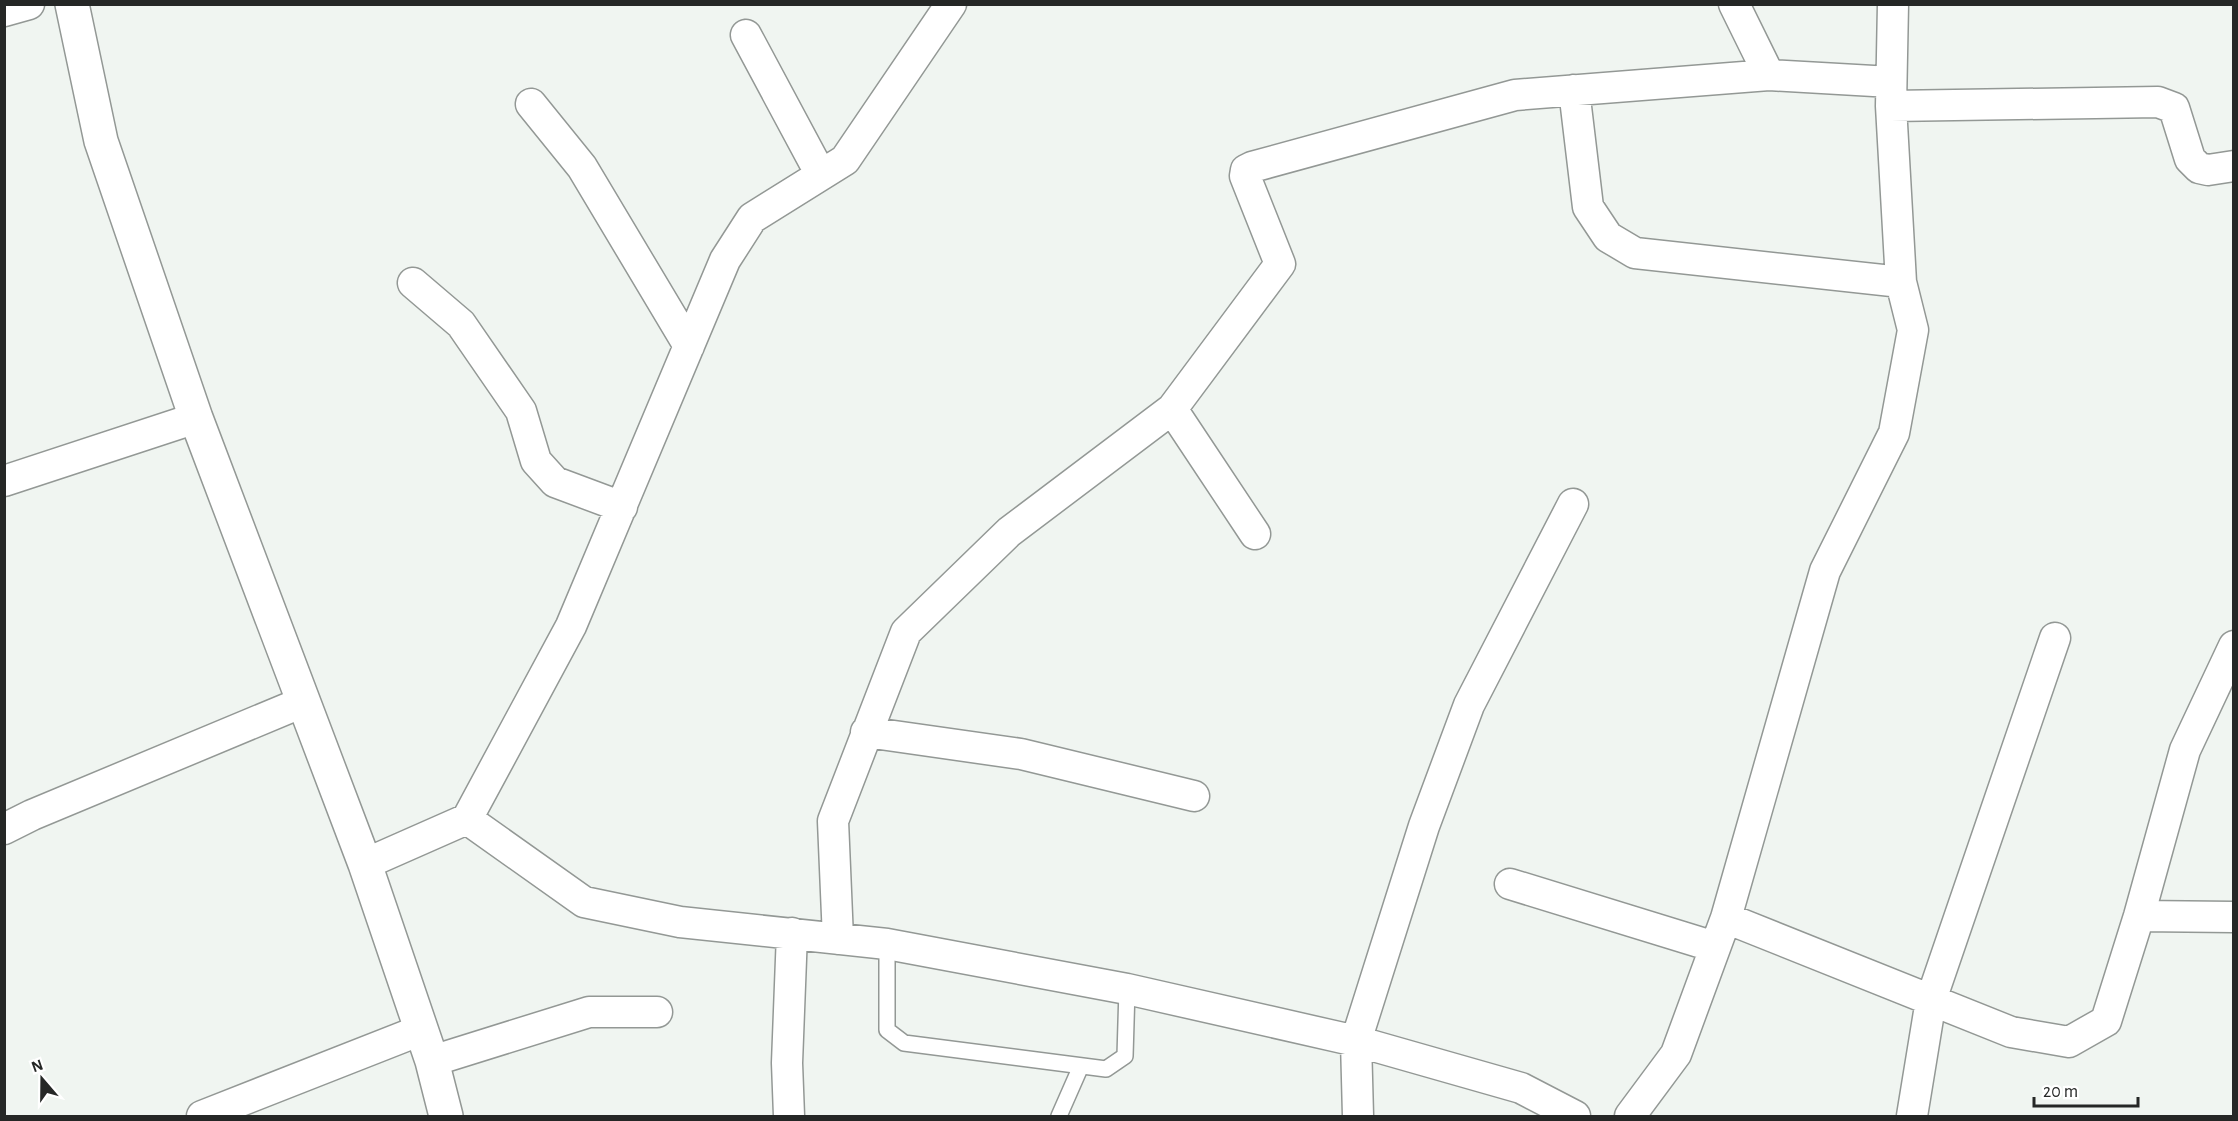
<svg xmlns="http://www.w3.org/2000/svg" width="2238" height="1121" viewBox="0 0 2238 1121" font-family="'Alegreya Sans',sans-serif">
<style>
.lines{fill:none;stroke-linecap:round;stroke-linejoin:round}
.lane-casing{stroke:#939895;stroke-width:18}
.street-casing{stroke:#939895;stroke-width:33}
.secondary-casing{stroke:#939895;stroke-width:36}
.lane{stroke:#fff;stroke-width:15}
.street{stroke:#fff;stroke-width:30}
.secondary{stroke:#fff;stroke-width:33}
</style>
<rect width="100%" height="100%" fill="#f0f5f1"/>
<g class="lines">
<defs>
<path id="lane" d="M887 944V1030L904 1043 1106 1069 1125 1056 1127 989
M1059 1116 1081 1066"/>
<path id="street" d="M1734 4 1769 75 1891 82
M4 11 29 4
M746 35 821 175
M1574 90 1588 207 1608 237 1635 253 1901 282
M531 104 582 167 689 346
M1891 106 2158 102 2174 108 2190 159 2199 168 2208 170 2234 166
M413 283 461 324 521 411 536 461 555 482 622 507
M1172 409 1255 534
M4 481 196 418
M866 732 1021 754 1194 796
M467 819 584 902 680 922 887 944 1127 989 1356 1041 1521 1088 1575 1116
M4 829 32 815 303 702
M365 864 467 819 571 626 725 260 752 218 845 160 951 4
M1510 884 1715 947
M2139 916 2234 917
M1726 918 2011 1032 2069 1042 2106 1021 2139 916 2185 750 2234 646
M838 939 833 821 906 632 1009 532 1172 409 1280 264 1245 176 1246 170 1252 167 1515 95 1769 75
M432 1061 589 1012H657
M202 1116 421 1030
M789 1116 787 1063 792 933
M1358 1116 1356 1041 1424 826 1469 705 1573 504
M1630 1116 1676 1054 1726 918 1825 571 1894 433 1913 330 1901 282 1891 106 1893 4
M1912 1116 1931 1000 2055 638"/>
<path id="secondary" d="M72 4 101 141 196 418 365 864 432 1061 446 1116"/>
</defs>
<use href="#lane" class="lane-casing"/>
<use href="#street" class="street-casing"/>
<use href="#secondary" class="secondary-casing"/>
<use href="#lane" class="lane"/>
<use href="#street" class="street"/>
<use href="#secondary" class="secondary"/>
</g>
<rect width="2238" height="1121" fill="none" stroke="#252726" stroke-width="12"/>
<g transform="translate(42 1079) rotate(340)" stroke="#ffffff" stroke-width="4.5" paint-order="stroke">
<path d="M0-4.5L10 22L0 15L-10 22Z" fill="#252726"/>
<text y="-9" font-size="16" font-weight="bold" text-anchor="middle" fill="#252726">N</text>
</g>
<path d="M2034 1097v9h104v-9" fill="none" stroke="#252726" stroke-width="3"/>
<text x="2043" y="1097" font-size="18" fill="#252726" stroke="#ffffff" stroke-width="4.5" paint-order="stroke">20 m</text>
</svg>
